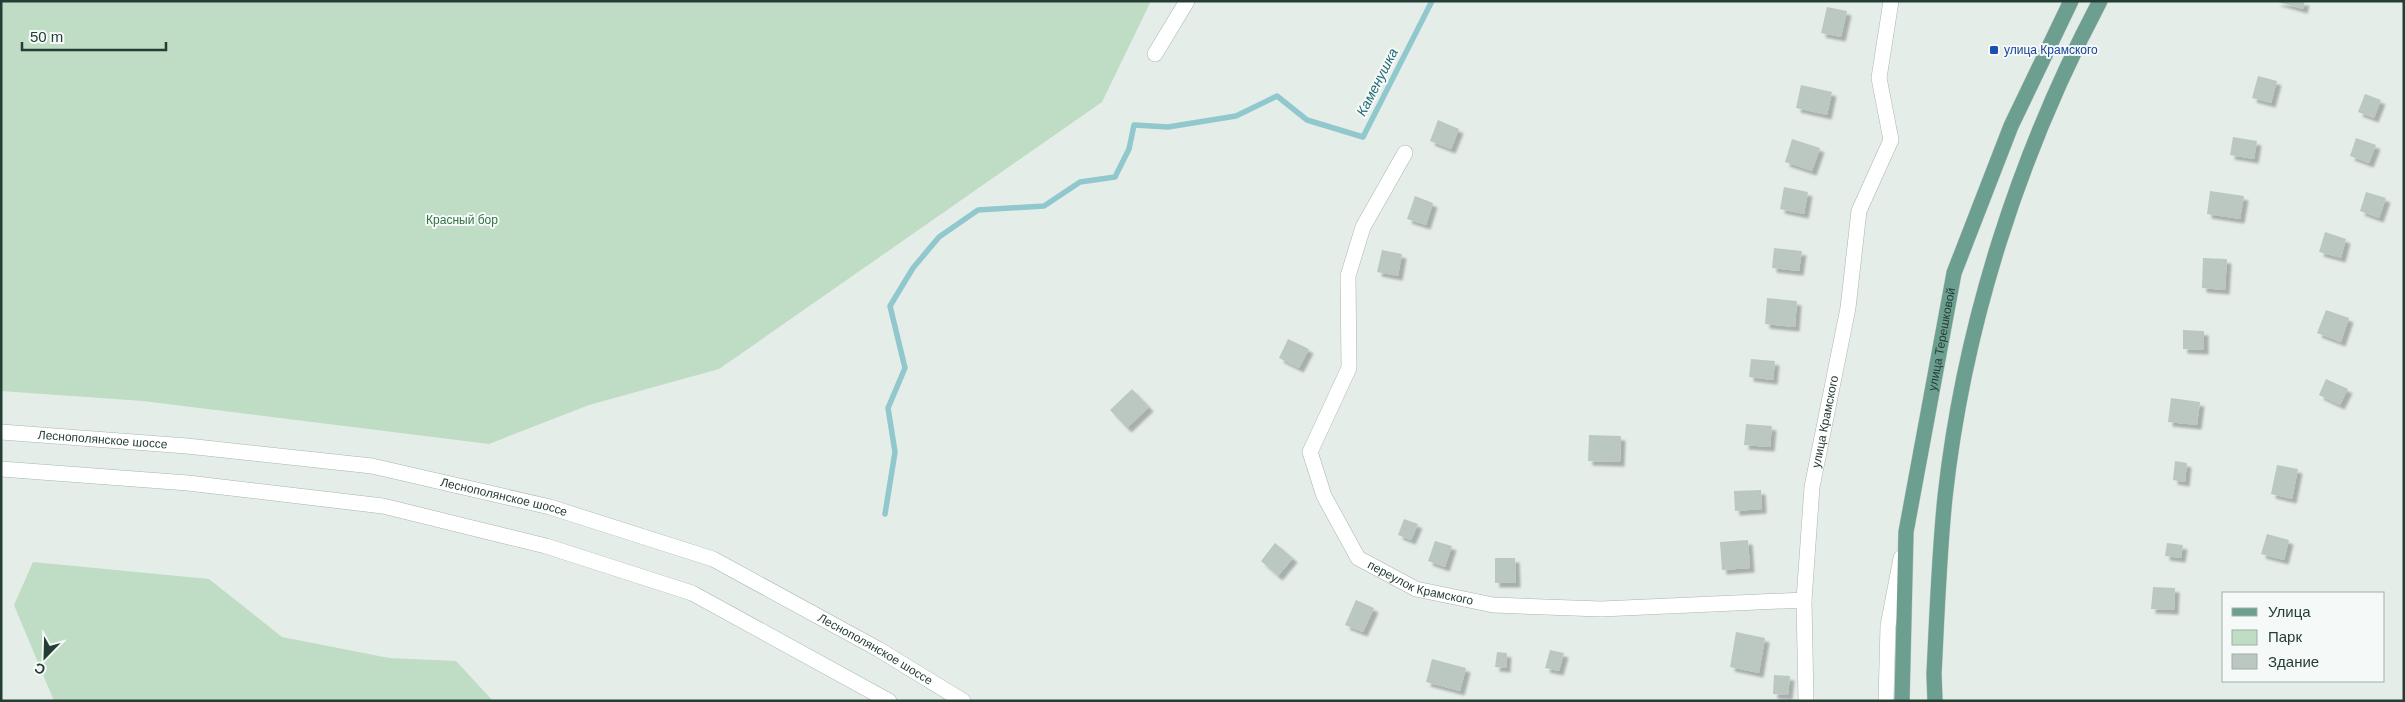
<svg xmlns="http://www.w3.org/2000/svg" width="2405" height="702" viewBox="0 0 2405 702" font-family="Helvetica,sans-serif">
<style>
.green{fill:#bfdcc5}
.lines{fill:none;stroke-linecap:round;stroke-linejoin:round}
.stream{stroke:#91c8ce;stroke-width:5.5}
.building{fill:#bac8c1;filter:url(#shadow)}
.street-casing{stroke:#a8b5af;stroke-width:16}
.secondary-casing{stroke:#a4b8b0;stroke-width:16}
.primary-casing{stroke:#c2c9c6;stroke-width:16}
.street{stroke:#fff;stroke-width:15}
.secondary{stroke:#fff;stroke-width:15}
.primary{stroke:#6c9f8f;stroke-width:15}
.transit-dot{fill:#1a4fb4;stroke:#f5f9f7;stroke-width:2}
.labels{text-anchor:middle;stroke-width:4;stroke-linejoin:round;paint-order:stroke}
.transit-label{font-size:12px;fill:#164399;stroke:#f5f9f7;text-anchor:start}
.park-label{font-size:12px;fill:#317246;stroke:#f5f9f7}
.street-label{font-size:12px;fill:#253e35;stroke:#f5f9f7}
.water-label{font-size:14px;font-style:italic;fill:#226e76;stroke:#f5f9f7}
</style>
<defs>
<filter id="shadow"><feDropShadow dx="4.5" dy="4.5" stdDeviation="1" flood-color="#0004"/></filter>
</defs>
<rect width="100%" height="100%" fill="#e5ede9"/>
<path class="green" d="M1 1H1151L1102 102 719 369 589 405 489 444 143 401 1 391Z
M33 562 209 579 282 637 389 658 456 661 493 701H54L14 605Z"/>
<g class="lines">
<path class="stream" d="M885 514 895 452 888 408 905 368 890 306 913 268 939 237 978 210 1044 206 1080 182 1115 177 1129 149 1134 125 1168 127 1236 116 1277 96 1307 120 1363 137 1432 1"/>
</g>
<path class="building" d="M2274 1H2305L2303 9Z
M1827 7 1847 11 1841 37 1821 33Z
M2258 76 2277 81 2271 103 2252 98Z
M1801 85 1832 92 1827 115 1796 108Z
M2365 94 2381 100 2374 118 2358 112Z
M1438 120 1459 129 1451 149 1430 141Z
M2233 137 2257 141 2254 159 2230 155Z
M2356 138 2376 145 2369 163 2350 156Z
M1792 139 1820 148 1812 171 1785 162Z
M1784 187 1808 192 1804 214 1780 209Z
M2210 191 2244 196 2240 219 2207 214Z
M2366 192 2386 198 2379 218 2360 211Z
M1415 196 1433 203 1426 225 1407 219Z
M2325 232 2346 239 2341 258 2319 252Z
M1774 248 1802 251 1799 271 1772 268Z
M1382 250 1402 254 1398 276 1377 272Z
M2203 258 2227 259 2225 290 2202 288Z
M1767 298 1797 301 1795 327 1765 324Z
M2326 310 2349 318 2341 342 2317 333Z
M2183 330 2204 331V350L2183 349Z
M1288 339 1309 349 1299 368 1279 358Z
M1751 359 1775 361 1773 380 1749 377Z
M2326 379 2348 389 2340 405 2319 395Z
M1132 389 1149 407 1127 428 1110 410Z
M2171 398 2200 402 2197 425 2168 422Z
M1746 424 1772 426 1770 447 1744 445Z
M1589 435 1621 436 1620 462 1588 461Z
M2175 461 2187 463 2185 482 2173 480Z
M2277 465 2298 469 2292 499 2271 494Z
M1761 490 1762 509 1735 511 1734 491Z
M1404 519 1418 524 1411 540 1398 535Z
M2267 534 2289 540 2284 560 2261 554Z
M1748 540 1750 568 1722 570 1720 542Z
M1435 541 1452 546 1445 567 1428 561Z
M1275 543 1293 558 1278 576 1261 561Z
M2167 543 2183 545 2181 558 2165 556Z
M1495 558H1515L1516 583H1495Z
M2153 587 2175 588 2174 610 2151 609Z
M1356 600 1374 608 1363 632 1345 625Z
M1736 632 1765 638 1759 673 1730 667Z
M1550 650 1564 653 1559 671 1545 668Z
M1497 652 1507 653 1506 668 1495 667Z
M1432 659 1466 668 1460 691 1426 682Z
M1774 675 1790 676 1788 695 1773 694Z"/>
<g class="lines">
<defs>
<g id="street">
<path d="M1155 54 1187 1"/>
<path id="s1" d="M1405 153 1363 227 1348 276 1349 368 1310 452 1324 496 1358 558 1416 589 1493 605 1601 609 1804 600"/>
<path id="s2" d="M1806 701 1804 600 1812 487 1848 308 1859 211 1891 140 1879 78 1891 1"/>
</g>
<g id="secondary">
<path id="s3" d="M1 432 187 446 372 466 550 507 713 559 878 649 963 701"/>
<path d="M1 469 188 483 383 506 546 546 692 593 889 701"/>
<path d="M1886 701 1888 626 1901 558"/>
</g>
<g id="primary">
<path id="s4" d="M1902 701 1906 532 1954 273 2011 126 2071 1"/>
<path d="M1935 701 1934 674C1937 615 1939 556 1945 497 1964 325 2019 154 2100 1"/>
</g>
</defs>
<use href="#street" class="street-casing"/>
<use href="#secondary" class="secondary-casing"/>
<use href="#primary" class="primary-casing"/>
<use href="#street" class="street"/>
<use href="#secondary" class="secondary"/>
<use href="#primary" class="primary"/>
</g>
<rect class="transit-dot" x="1989" y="45" width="10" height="10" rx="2.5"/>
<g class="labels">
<g class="transit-label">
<text x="2004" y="54">улица Крамского</text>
</g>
<g class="park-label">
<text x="462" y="224">Красный бор</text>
</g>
<g class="street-label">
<text dy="4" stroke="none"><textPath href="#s4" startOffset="365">улица Терешковой</textPath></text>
<text dy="4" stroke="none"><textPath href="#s2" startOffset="281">улица Крамского</textPath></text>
<text dy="4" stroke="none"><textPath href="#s3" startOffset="102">Леснополянское шоссе</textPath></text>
<text dy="4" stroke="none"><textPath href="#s3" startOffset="508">Леснополянское шоссе</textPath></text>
<text dy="4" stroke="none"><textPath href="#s1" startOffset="506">переулок Крамского</textPath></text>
<text dy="4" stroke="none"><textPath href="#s3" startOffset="912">Леснополянское шоссе</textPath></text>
</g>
<g class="water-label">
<text transform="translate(1377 82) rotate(-63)" y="5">Каменушка</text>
</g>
</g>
<rect width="2405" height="702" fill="none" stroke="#253e35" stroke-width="5"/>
<rect x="2222" y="592" width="162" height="90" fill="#f5f9f7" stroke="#a2aea9"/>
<rect x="2232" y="608" width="25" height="8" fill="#6c9f8f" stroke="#a2aea9"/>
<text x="2268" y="617" font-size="15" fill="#253e35">Улица</text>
<rect x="2232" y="630" width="25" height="15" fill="#bfdcc5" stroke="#a2aea9"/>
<text x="2268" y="642" font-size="15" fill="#253e35">Парк</text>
<rect x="2232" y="654" width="25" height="15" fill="#bac8c1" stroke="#a2aea9"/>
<text x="2268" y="667" font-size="15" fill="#253e35">Здание</text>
<g transform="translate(45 657) rotate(203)" stroke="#f5f9f7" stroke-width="4" paint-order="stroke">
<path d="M0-4L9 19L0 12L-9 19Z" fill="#253e35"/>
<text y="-8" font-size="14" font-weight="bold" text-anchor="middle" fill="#253e35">С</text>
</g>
<path d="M22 42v8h144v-8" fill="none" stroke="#253e35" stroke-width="2.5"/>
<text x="30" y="42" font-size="15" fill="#253e35" stroke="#f5f9f7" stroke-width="4" paint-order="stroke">50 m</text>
</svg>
